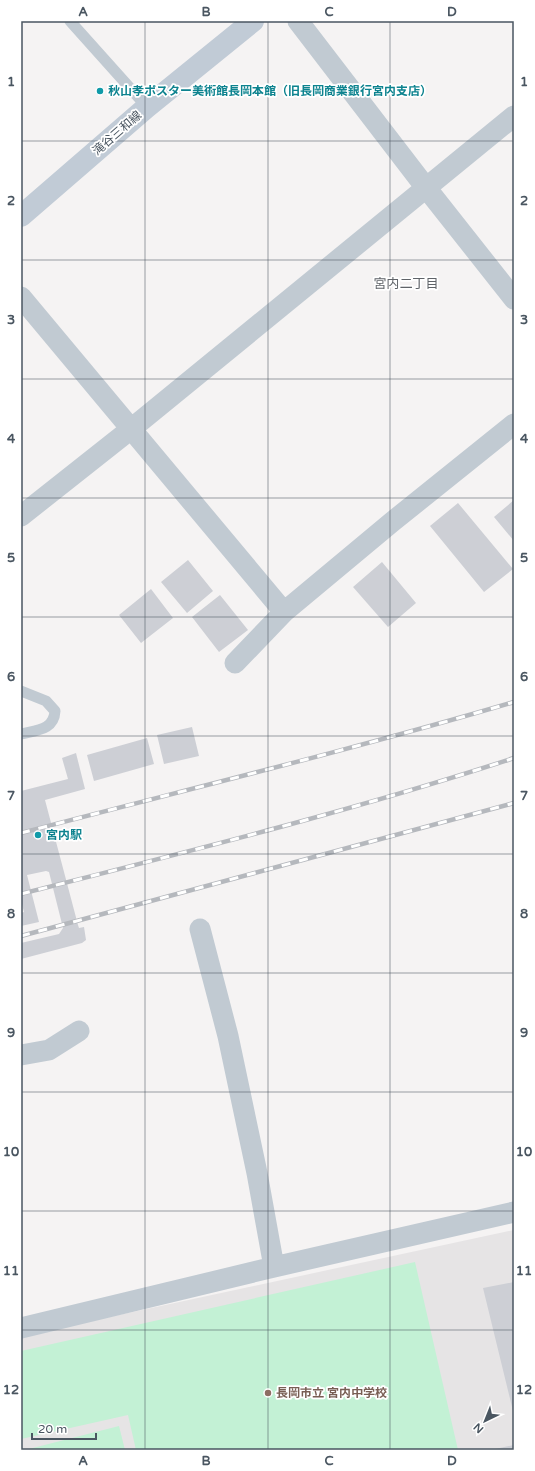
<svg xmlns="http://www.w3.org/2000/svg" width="535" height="1471" viewBox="0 0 535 1471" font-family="'Varela Round','Noto Sans JP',sans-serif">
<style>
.education{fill:#e6e4e5}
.green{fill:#c3f1d5}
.building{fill:#cdcfd5}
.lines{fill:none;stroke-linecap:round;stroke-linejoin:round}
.service{stroke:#c1cad2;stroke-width:11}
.minor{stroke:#c1cad2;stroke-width:21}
.secondary{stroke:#c1cbd6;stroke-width:22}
.rail-casing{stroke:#b5b8bd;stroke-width:4.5}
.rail{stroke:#fff;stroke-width:3;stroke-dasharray:9;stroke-linecap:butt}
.grid{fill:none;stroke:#4a5661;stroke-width:1;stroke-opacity:0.55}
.culture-dot{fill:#0f9aa8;stroke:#fff;stroke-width:1.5}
.education-dot{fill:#8d6e63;stroke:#fff;stroke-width:1.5}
.labels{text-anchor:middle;stroke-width:3.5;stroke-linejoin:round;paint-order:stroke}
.culture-label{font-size:12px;font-weight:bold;fill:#0d838f;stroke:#fff;text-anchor:start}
.street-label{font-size:12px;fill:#4a5661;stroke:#fff}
.education-label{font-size:12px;font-weight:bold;fill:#785e54;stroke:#fff;text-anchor:start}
.neighbourhood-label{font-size:13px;fill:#5f6368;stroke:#fff}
.neatline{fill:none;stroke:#4a5661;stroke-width:1.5}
.grid-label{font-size:13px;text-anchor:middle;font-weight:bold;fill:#4a5661}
</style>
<rect width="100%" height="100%" fill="#f5f3f3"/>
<path class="education" d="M514 1230V1450H21V1336Z"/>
<path class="green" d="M415 1262 458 1450H136L128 1415 21 1439V1351Z
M119 1426 125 1450H25Z"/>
<path class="building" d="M514 500V541L494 517Z
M458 503 513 569 484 592 430 526Z
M188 560 213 591 187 613 161 582Z
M382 562 416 603 388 627 353 587Z
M151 589 173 618 141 643 119 615Z
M220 595 248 630 219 652 192 617Z
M192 727 199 756 164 764 157 735Z
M147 738 154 764 94 781 87 755Z
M76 753 85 789 45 800 78 925 79 928 84 927 86 940 82 943 21 959V943L59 934 63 928 49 872 46 871 27 875 39 922 21 926V913L24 912 21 900V791L68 779 62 758Z
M514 1282V1411H513L483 1288Z
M514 1445V1450H495V1449Z"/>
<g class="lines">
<path class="service" d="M70 21 147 107
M21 691 46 701 55 711C54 730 37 730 21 734"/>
<path class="minor" d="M298 21 420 180 514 299
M21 297 284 612
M21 516 131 429 514 116
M235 663 284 612 392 522 514 424
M200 929 228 1036 257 1173 274 1267
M21 1055 49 1050 79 1031
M21 1328 274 1267 514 1212"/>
<path class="secondary" d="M21 216 147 107 253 21"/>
<defs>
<path id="rail" d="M21 833C185 790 351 750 514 702
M21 894C186 852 352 811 514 758
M21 936 514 803"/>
</defs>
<use href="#rail" class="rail-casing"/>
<use href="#rail" class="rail"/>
</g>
<path class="grid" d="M145 21V1450M268 21V1450M390 21V1450M21 141H514M21 260H514M21 379H514M21 498H514M21 617H514M21 736H514M21 854H514M21 973H514M21 1092H514M21 1211H514M21 1330H514"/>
<g class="culture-dot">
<circle cx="100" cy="91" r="4"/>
<circle cx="38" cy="835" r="4"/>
</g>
<circle class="education-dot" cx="268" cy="1393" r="4"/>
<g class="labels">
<g class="culture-label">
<text x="108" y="95">秋山孝ポスター美術館長岡本館（旧長岡商業銀行宮内支店）</text>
<text x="46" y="839">宮内駅</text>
</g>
<g class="street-label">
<text transform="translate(117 133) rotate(-41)" y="4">滝谷三和線</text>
</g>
<g class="education-label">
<text x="276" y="1397">長岡市立 宮内中学校</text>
</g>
<g class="neighbourhood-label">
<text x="406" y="288">宮内二丁目</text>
</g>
</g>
<rect width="535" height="1471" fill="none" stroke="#ffffff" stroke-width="44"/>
<g transform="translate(485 1421) rotate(223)" stroke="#ffffff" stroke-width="3" paint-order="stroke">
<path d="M0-3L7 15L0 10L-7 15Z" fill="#4a5661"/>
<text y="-6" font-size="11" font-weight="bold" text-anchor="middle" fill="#4a5661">N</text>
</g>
<path d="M32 1433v6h64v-6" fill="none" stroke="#4a5661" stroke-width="2"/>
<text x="38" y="1433" font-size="12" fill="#4a5661" stroke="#ffffff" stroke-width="3" paint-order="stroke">20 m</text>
<rect x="22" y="22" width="491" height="1427" class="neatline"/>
<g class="grid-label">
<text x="83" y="16">A</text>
<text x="206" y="16">B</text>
<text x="329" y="16">C</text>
<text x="452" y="16">D</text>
<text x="11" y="86">1</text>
<text x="524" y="86">1</text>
<text x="11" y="205">2</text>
<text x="524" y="205">2</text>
<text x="11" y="324">3</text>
<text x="524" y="324">3</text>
<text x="11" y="443">4</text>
<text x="524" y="443">4</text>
<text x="11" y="562">5</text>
<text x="524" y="562">5</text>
<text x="11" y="681">6</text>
<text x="524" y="681">6</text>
<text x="11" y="800">7</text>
<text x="524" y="800">7</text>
<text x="11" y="918">8</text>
<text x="524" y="918">8</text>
<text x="11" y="1037">9</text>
<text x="524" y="1037">9</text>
<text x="11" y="1156">10</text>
<text x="524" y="1156">10</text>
<text x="11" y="1275">11</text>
<text x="524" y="1275">11</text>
<text x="11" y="1394">12</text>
<text x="524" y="1394">12</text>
<text x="83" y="1465">A</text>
<text x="206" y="1465">B</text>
<text x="329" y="1465">C</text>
<text x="452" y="1465">D</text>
</g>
</svg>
